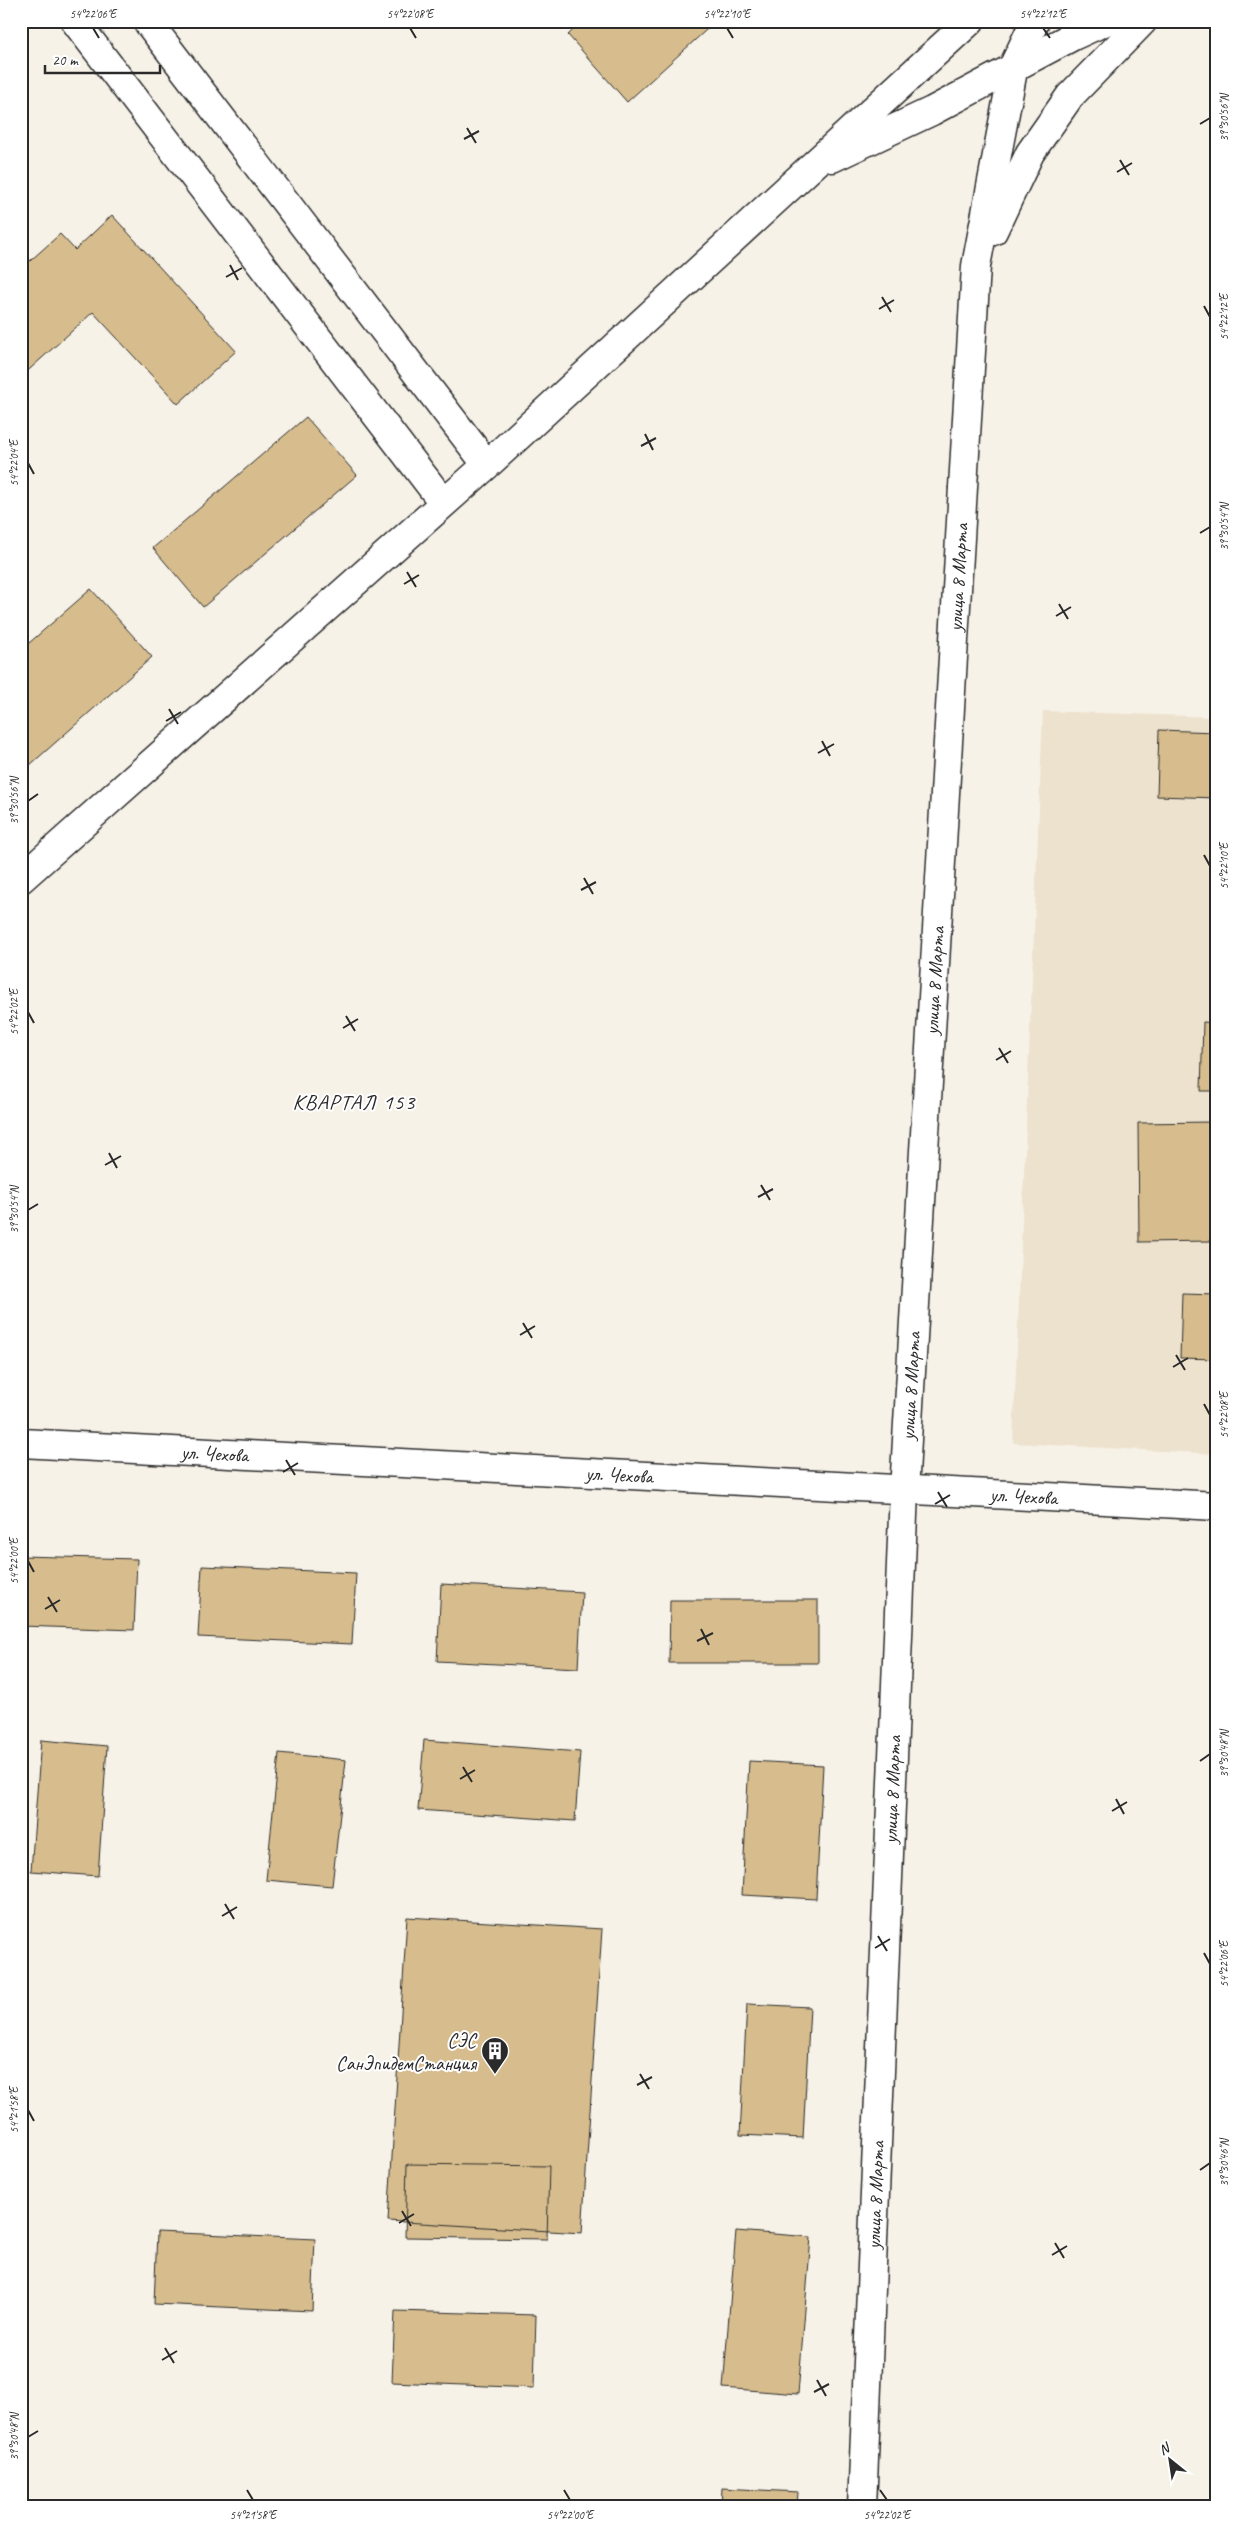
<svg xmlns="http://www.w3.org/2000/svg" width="1238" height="2528" viewBox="0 0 1238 2528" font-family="Caveat,sans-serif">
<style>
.built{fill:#ede2cd}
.building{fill:#d7bd8d;stroke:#2b2b2b}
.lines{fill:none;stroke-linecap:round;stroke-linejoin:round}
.street-casing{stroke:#2b2b2b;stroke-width:31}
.secondary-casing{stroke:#2b2b2b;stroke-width:31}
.street{stroke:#fff;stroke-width:28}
.secondary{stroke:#fff;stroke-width:28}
.ticks{fill:none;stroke:#2b2b2b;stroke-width:2}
.labels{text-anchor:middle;stroke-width:4;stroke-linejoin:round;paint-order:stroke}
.street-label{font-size:20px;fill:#2b2b2b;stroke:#fff}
.poi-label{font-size:20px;fill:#2b2b2b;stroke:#fff;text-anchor:end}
.quarter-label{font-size:22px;letter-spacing:1px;fill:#2b2b2b;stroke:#fff}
.neatline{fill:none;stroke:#2b2b2b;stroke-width:2}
.ticks-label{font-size:12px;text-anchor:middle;fill:#2b2b2b}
</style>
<rect width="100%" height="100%" fill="#f7f2e8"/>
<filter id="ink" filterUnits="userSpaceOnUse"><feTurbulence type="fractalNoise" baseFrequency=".02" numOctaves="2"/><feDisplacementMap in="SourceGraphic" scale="10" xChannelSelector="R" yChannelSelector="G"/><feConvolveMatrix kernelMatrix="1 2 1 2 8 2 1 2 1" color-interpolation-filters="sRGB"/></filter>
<g filter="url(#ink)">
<path class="built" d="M1043 711 1217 717V1454L1013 1443Z"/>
<path class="building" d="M582 21H716L627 102 568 35Z
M112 215 236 351 178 404 93 312 21 377V269L60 234 75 250Z
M306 417 357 475 203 607 153 548Z
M91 589 152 657 21 773V650Z
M1159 730 1217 732V798L1157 796Z
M1203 1022 1217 1023V1091H1201Z
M1212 1122 1213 1241 1139 1242 1138 1123Z
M1182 1293 1217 1294V1359L1180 1358Z
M21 1556 137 1559 134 1630 21 1626Z
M202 1566 356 1573 352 1644 198 1637Z
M441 1584 582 1592 578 1668 437 1661Z
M670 1600H818V1663H669Z
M41 1740 107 1746 98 1876 31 1871Z
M424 1740 580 1752 575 1821 418 1810Z
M279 1753 346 1760 332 1886 266 1880Z
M749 1761 823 1765 816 1899 742 1895Z
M407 1917 602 1929 582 2233 388 2221Z
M747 2004 810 2007 803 2138 740 2135Z
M407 2164 549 2166 547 2239 405 2237Z
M736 2231 811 2237 798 2394 723 2388Z
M157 2232 315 2239 312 2311 154 2304Z
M395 2311 536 2315 534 2388 392 2382Z
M722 2488 798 2492 797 2507H721Z"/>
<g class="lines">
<defs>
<g id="street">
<path d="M993 231 1030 153 1070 96 1143 21"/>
<path id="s1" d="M21 1443 1217 1506"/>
<path id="s2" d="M862 2507 904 1491 976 266 1014 65 1035 21"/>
</g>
<path id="secondary" d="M75 21 443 502
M147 21 487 465
M832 158 932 111 1073 36 1106 21
M21 879 487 465 970 21"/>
</defs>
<use href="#street" class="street-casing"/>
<use href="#secondary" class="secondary-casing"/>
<use href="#street" class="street"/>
<use href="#secondary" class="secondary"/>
</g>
</g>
<path class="ticks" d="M93 28 99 38M410 28 416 38M727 28 733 38M1043 28 1050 38M1200 124 1210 118M467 128 476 143M464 139 479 131M1120 160 1129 175M1117 172 1132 163M230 265 238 280M226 277 242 268M882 297 891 312M1204 306 1210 317M879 309 894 300M645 434 653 450M641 446 656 438M28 463 34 474M1200 533 1210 527M407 572 416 587M404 584 419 575M1059 604 1068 619M1056 616 1071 607M169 709 178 724M166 721 181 712M822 741 830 756M818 753 834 744M28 801 38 794M1204 855 1210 866M584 878 593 894M581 890 596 882M28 1012 34 1023M346 1016 355 1031M343 1028 358 1019M999 1048 1008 1063M996 1060 1011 1051M109 1153 117 1168M105 1165 121 1156M761 1185 770 1200M758 1197 773 1189M28 1210 38 1204M523 1323 532 1338M520 1335 535 1326M1176 1355 1185 1370M1173 1367 1188 1358M1204 1404 1210 1415M286 1460 295 1475M283 1472 298 1463M938 1492 947 1507M935 1504 950 1495M28 1561 34 1572M48 1597 57 1612M45 1609 60 1600M701 1629 709 1645M697 1641 713 1633M1200 1761 1210 1754M463 1767 472 1782M460 1779 475 1770M1116 1799 1124 1814M1112 1811 1127 1802M225 1904 234 1919M222 1916 237 1907M878 1936 887 1951M875 1948 890 1939M1204 1953 1210 1964M640 2074 649 2089M637 2085 652 2077M28 2110 34 2121M1200 2170 1210 2163M402 2211 411 2226M399 2223 414 2214M1055 2243 1064 2258M1052 2255 1067 2246M165 2348 174 2363M162 2360 177 2351M817 2380 826 2396M814 2392 829 2384M28 2437 38 2431M247 2490 253 2500M564 2490 570 2500M880 2490 887 2500"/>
<defs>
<symbol id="building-pin" viewBox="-11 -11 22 30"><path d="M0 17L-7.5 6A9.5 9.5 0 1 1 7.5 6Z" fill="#2b2b2b" stroke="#fff"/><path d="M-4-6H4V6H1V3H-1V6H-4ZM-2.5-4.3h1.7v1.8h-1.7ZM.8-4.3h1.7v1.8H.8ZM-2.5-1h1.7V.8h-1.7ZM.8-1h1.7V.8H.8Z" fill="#fff"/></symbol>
</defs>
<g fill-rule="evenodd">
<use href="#building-pin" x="479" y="2035" width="32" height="43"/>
</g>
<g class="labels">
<g class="street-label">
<text dy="7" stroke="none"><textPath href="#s2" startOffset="1932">улица 8 Марта</textPath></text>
<text dy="7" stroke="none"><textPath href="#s2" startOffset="1528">улица 8 Марта</textPath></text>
<text dy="7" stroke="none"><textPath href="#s2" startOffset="1122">улица 8 Марта</textPath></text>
<text dy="7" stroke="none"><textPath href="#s1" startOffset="194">ул. Чехова</textPath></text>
<text dy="7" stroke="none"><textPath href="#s1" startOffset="599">ул. Чехова</textPath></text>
<text dy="7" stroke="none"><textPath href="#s1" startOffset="1004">ул. Чехова</textPath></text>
<text dy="7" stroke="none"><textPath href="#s2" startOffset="718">улица 8 Марта</textPath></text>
<text dy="7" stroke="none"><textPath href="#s2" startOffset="312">улица 8 Марта</textPath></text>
</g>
<g class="poi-label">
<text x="476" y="2047">СЭС<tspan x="476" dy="23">СанЭпидемСтанция</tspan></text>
</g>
<g class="quarter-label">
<text x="354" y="1109">КВАРТАЛ 153</text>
</g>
</g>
<rect width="1238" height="2528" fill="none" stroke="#fff" stroke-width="55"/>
<g transform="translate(1170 2460) rotate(330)" stroke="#ffffff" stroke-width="4" paint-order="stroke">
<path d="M0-4L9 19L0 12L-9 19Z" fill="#2b2b2b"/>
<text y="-8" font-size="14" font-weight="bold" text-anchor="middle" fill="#2b2b2b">N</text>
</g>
<path d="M45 65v8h115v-8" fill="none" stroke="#2b2b2b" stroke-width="2.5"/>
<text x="52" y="65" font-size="15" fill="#2b2b2b" stroke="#ffffff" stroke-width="4" paint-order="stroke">20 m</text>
<rect x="28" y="28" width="1182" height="2472" class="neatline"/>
<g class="ticks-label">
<text x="93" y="18">54°22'06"E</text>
<text x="410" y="18">54°22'08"E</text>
<text x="727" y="18">54°22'10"E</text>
<text x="1043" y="18">54°22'12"E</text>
<text transform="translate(1224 118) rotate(-90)" y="4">39°30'56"N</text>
<text transform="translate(1224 317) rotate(-90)" y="4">54°22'12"E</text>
<text transform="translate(14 463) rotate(-90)" y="4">54°22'04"E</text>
<text transform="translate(1224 527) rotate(-90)" y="4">39°30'54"N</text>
<text transform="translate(14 801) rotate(-90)" y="4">39°30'56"N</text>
<text transform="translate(1224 866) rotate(-90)" y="4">54°22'10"E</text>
<text transform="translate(14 1012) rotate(-90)" y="4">54°22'02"E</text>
<text transform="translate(14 1210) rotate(-90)" y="4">39°30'54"N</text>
<text transform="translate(1224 1415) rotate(-90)" y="4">54°22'08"E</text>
<text transform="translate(14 1561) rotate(-90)" y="4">54°22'00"E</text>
<text transform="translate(1224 1754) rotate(-90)" y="4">39°30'48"N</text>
<text transform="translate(1224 1964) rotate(-90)" y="4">54°22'06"E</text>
<text transform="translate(14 2110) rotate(-90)" y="4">54°21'58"E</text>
<text transform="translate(1224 2163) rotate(-90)" y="4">39°30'46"N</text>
<text transform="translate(14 2437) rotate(-90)" y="4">39°30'48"N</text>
<text x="253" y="2519">54°21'58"E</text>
<text x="570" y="2519">54°22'00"E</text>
<text x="887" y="2519">54°22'02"E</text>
</g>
</svg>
